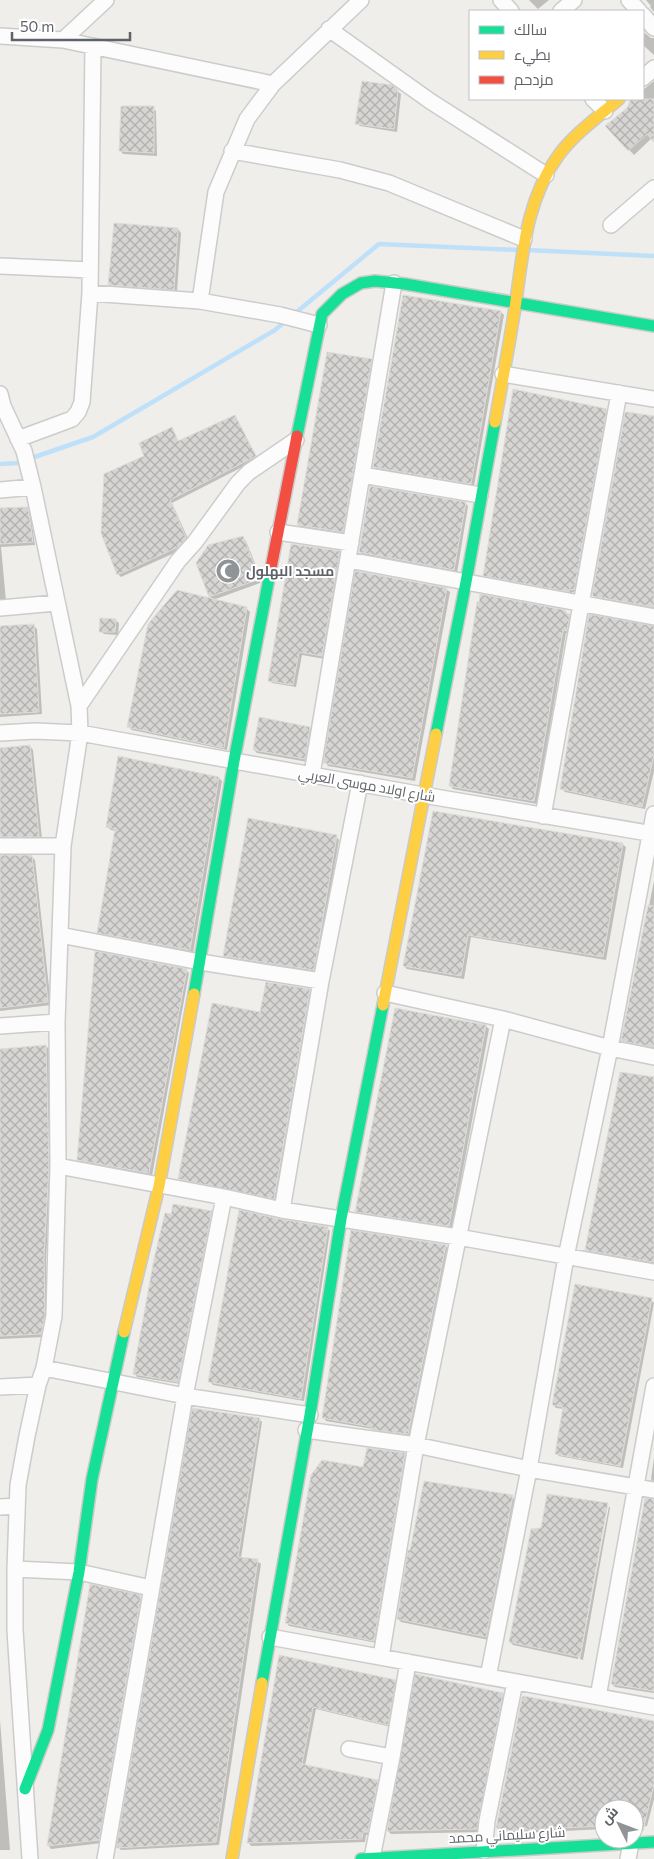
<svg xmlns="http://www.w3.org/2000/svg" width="654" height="1859" viewBox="0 0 654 1859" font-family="Commissioner,Cairo,sans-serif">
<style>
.shadow{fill:#0003}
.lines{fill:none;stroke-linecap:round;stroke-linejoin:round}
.stream{stroke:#bfe0f9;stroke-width:4.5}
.building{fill:url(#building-cross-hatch);stroke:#deddd9}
.street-casing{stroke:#cbcccc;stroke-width:18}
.fast-casing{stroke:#cacacb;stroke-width:14}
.slow-casing{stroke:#cacacb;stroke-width:14}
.jam-casing{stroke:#cacacb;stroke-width:14}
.street{stroke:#fdfcfc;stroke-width:15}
.fast{stroke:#16e098;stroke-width:11}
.slow{stroke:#ffcf43;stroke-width:11}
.jam{stroke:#f24e42;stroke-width:11}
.labels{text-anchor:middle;stroke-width:4;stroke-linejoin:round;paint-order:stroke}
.poi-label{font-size:14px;font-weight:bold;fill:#5f6368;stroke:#fff;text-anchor:start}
.street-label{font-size:14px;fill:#5f6368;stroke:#fff}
</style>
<defs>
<pattern id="building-cross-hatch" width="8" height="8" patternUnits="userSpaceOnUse" patternTransform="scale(1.25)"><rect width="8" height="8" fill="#d6d5d3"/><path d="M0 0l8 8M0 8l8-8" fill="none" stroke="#b1b0af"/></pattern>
</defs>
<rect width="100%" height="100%" fill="#efeeea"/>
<path class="shadow" d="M529 0H549L538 9Z
M646 0H654V12L650 7 651 6Z
M645 33 651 38H654V55L643 45V36Z
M654 81V140L652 138 634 155 607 126 628 109 631 104 632 99H643V90Z
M397 91 401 94 397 132 360 126 356 123Z
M153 108 156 111 157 156 123 154 120 150Z
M178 229 181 233 177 292 112 288 109 284Z
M501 312 504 315 474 486 377 470 374 467Z
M371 361 374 364 346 535 302 528 298 525Z
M606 410 609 413 577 593 572 592V594L488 578 485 575Z
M235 417 258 459 172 503 189 541 181 550 121 577 118 574 146 456 172 428 179 442Z
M654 417V609L597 599 594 596Z
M465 503 468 506 457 573 363 555 360 552Z
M27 508 30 511 35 545 1 547 6 601 0 603V510Z
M242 538 246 541 261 578 260 583 213 600 210 597Z
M339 552 342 555 325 659 302 655 296 687 272 683 269 680Z
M446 589 450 592 415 781 328 766 325 762Z
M177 592 247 609 250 612 227 750 132 730 129 727Z
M565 611 572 619 570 633H566L537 804 453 789 450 785Z
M115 620 119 623 118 635 104 634 100 631Z
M33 625 37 629 42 714 0 717V627Z
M654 627V771L645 809 565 792 561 788Z
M310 728 313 732 308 762 257 753 254 750Z
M30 746 33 750 42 839 0 841V749Z
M219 778 222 781 193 953 102 935 99 932 116 831 111 830 107 827Z
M336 836 339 840 316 973 228 958 225 955Z
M622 844 626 847 606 960 471 937 464 979 407 969 404 966Z
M0 857H32L35 860 51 1005 0 1011Z
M654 881V1049L626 1044 622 1040Z
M186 970 189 973 152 1176 81 1163 78 1159Z
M310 990 313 993 277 1201 182 1182 179 1178 261 1014Z
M486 1026 489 1029 452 1229 360 1215 357 1211Z
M46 1046 49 1049 51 1170 46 1260 47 1319 44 1337 0 1339V1050Z
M654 1078V1265L590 1253 586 1250Z
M211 1212 214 1215 181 1384 137 1377 134 1373Z
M280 1220 327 1228 330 1231 304 1401 213 1385 210 1382Z
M446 1246 449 1249 412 1436 376 1432 373 1429 326 1421 323 1417Z
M651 1300 654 1303 623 1468 559 1456 556 1453 564 1409 556 1408 553 1405Z
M259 1419 262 1422 241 1558 257 1561 261 1564 219 1845 121 1850 118 1847Z
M404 1454 408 1457 377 1643 289 1626 286 1622 364 1468Z
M654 1458V1482L651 1479Z
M512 1496 515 1500 489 1640 401 1622 398 1619Z
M654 1500V1693L615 1687 612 1684Z
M606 1505 578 1659 513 1645 510 1642 542 1529 607 1505H608Z
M609 1506 610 1508 583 1660 580 1659Z
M140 1597 144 1600 102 1843 51 1849 48 1845Z
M280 1657 395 1681 398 1684 391 1727 316 1709 305 1766 377 1781 381 1784 371 1835H366L365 1842 251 1846 248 1842Z
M503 1694 506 1697 480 1832 391 1834 388 1831Z
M0 1720 10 1850H0Z
M654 1722V1799L647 1826 634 1827V1809H604V1829L504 1834 497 1828Z"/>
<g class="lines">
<path class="stream" d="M527 250 654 256
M293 315 379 244 517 250
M0 464 17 463 93 437 275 330 287 320"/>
</g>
<path class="building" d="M362 81 392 85 398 90 394 129 355 124Z
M631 99H654V142L647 134 628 151 605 126 627 108Z
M121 106H154V153L119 151Z
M114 223 178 228 174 290 108 285Z
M403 295 501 311 471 484 373 467Z
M327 352 372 359 343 532 297 525Z
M513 389 607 409 574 590 569 589V592L483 576Z
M627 412 654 416V607L592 596 625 413Z
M235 415 256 456 170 500 186 538 178 547 117 575 101 533 104 474 144 456 139 443 172 427 178 441Z
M370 486 466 502 454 570 359 552Z
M28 507 33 542 0 544V508Z
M243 536 258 574 257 580 209 597 196 563 208 545Z
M291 544 340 551 322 656 299 652 293 685 268 681Z
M355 571 447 588 412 778 323 763Z
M177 590 247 607 224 748 127 727 148 624Z
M480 594 565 610V614H570L567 631 563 630 534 801 449 786 477 602H479Z
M589 614 654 626V755L642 807 560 789Z
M100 618 116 619 115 632H99Z
M34 624 39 712 0 714V626Z
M259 717 310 727 305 759 253 750Z
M30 745 39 837H0V748Z
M118 756 219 777 190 950 97 933 115 829 106 827Z
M433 811 623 843 603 957 468 935 461 976 403 966Z
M248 818 337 835 314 970 223 956Z
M0 855H32L48 1002 0 1008Z
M648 905 654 906V1047L621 1041Z
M95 951 187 969 149 1173 77 1160Z
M266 982 310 989 274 1199 178 1179 212 1003 260 1012Z
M395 1008 486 1025 449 1226 355 1212Z
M46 1045 49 1166 44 1256 45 1315 41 1334 0 1336V1049Z
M620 1072 654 1077V1262L585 1250Z
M173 1204 212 1211 178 1382 133 1374 154 1259 165 1213 171 1214Z
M239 1210 280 1219 328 1227 301 1399 208 1382Z
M351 1230 446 1245 408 1434 372 1430V1427L322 1418Z
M575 1284 652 1298 620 1466 555 1454 563 1407 552 1405Z
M192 1408 260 1418 238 1557 258 1559 216 1842 116 1848Z
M367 1448 405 1453 374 1641 285 1623 311 1475 322 1460 363 1467Z
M424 1481 513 1495 486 1637 397 1619 408 1550H410Z
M547 1494 608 1503 580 1657 509 1642 531 1529 541 1528Z
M645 1498 654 1499V1691L611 1684Z
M90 1584 141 1595 99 1840 47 1846Z
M279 1655 396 1680 388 1725 313 1707 302 1764 378 1780 368 1832H363L362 1839 247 1843Z
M415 1674 503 1693 477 1829 387 1831Z
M524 1696 654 1721V1784L643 1831H634V1809H604V1826L499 1831 500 1828H496L522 1697Z"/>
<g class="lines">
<defs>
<path id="street" d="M501 0 511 11
M629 0 639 11
M561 11 574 0
M643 15 654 28
M329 29 430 101 546 175
M0 36 63 40 273 84
M63 40 106 0
M643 78 654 68
M593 99 605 111
M232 151 340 170 389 183 524 239
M611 225 654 188
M0 266 90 270
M90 293 200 301 280 315 319 325
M200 301 216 192 247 119 273 84 361 0
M503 374 654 399
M0 394 3 406 24 451 33 487 79 706 80 733 63 846 57 1022 58 1166 54 1316 44 1368 38 1385 27 1436 18 1485 15 1569V1630L30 1859
M18 439 72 419 78 412 82 402 90 293 93 46
M362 475 480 495
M0 490 33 487
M278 532 351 543
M348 560 654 617
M0 608 56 603
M79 706 178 561 195 542 238 483 249 472 296 440
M0 733 35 731 80 733 423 795 654 834
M312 774 394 283
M543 816 619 393
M0 846H63
M60 935 200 962 321 981
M385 993 503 1019 610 1048 654 1057
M0 1026 57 1022
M58 1166 224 1197 282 1210 458 1237 654 1272
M282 1210 321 981 360 783
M44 1368 185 1396 310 1415
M0 1387 38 1385
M306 1430 416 1445 529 1469 654 1490
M0 1507 17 1506
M15 1569 79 1572 151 1588
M270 1637 654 1707
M381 1657 416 1445 503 1019
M488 1677 529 1469 566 1257 610 1048 654 814
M598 1697 654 1386
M349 1749 392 1757
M484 1851 487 1821 515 1682
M372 1858 392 1757 408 1662
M105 1859 185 1396 224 1197
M628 1859 631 1843"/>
<path id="fast" d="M297 436 322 314 342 294 361 283 375 281 405 284 654 326
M436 734 466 582 495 422
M194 994 234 761 271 568
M262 1683 310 1415 341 1219 383 1005
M25 1789 48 1730 79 1572 92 1479 124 1332
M361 1859 654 1842"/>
<path id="slow" d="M495 422C502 382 510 341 516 301 523 250 527 199 558 156 574 134 598 117 619 99
M383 1005 436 734
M124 1332 159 1186 194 994
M232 1859 262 1683"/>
<path id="jam" d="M271 568 297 436"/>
</defs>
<use href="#street" class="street-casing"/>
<use href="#fast" class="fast-casing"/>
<use href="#slow" class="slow-casing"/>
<use href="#jam" class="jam-casing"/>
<use href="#street" class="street"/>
<use href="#fast" class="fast"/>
<use href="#slow" class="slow"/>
<use href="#jam" class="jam"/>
</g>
<defs>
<symbol id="mosque-disc" viewBox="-11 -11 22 22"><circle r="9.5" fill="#919496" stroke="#fff"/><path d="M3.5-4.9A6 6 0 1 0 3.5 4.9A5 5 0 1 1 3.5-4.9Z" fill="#fff"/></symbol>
</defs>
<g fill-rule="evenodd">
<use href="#mosque-disc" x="214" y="557" width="28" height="28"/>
</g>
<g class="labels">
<g class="poi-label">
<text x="246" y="576">مسجد البهلول</text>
</g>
<g class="street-label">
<text transform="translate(367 785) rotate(10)" y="5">شارع اولاد موسى العربي</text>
<text transform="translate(507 1835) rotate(-3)" y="5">شارع سليماني محمد</text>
</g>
</g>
<rect x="469" y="10" width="175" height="90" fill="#ffffff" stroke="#bfc1c3"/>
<rect x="479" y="26" width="25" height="8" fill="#16e098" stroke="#bfc1c3"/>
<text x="514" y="35" font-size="15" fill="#5f6368">سالك</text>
<rect x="479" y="51" width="25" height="8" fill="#ffcf43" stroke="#bfc1c3"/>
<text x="514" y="60" font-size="15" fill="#5f6368">بطيء</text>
<rect x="479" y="76" width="25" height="8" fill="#f24e42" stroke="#bfc1c3"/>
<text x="514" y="85" font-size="15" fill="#5f6368">مزدحم</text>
<g transform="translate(619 1824) rotate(312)"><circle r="24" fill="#ffffff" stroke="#bfc1c3"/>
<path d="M0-4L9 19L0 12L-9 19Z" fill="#919496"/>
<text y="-8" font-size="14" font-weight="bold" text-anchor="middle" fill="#5f6368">ش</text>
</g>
<path d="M12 32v8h118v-8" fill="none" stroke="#5f6368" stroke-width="2.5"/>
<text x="20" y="32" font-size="15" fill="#5f6368" stroke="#ffffff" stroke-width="4" paint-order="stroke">50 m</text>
</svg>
